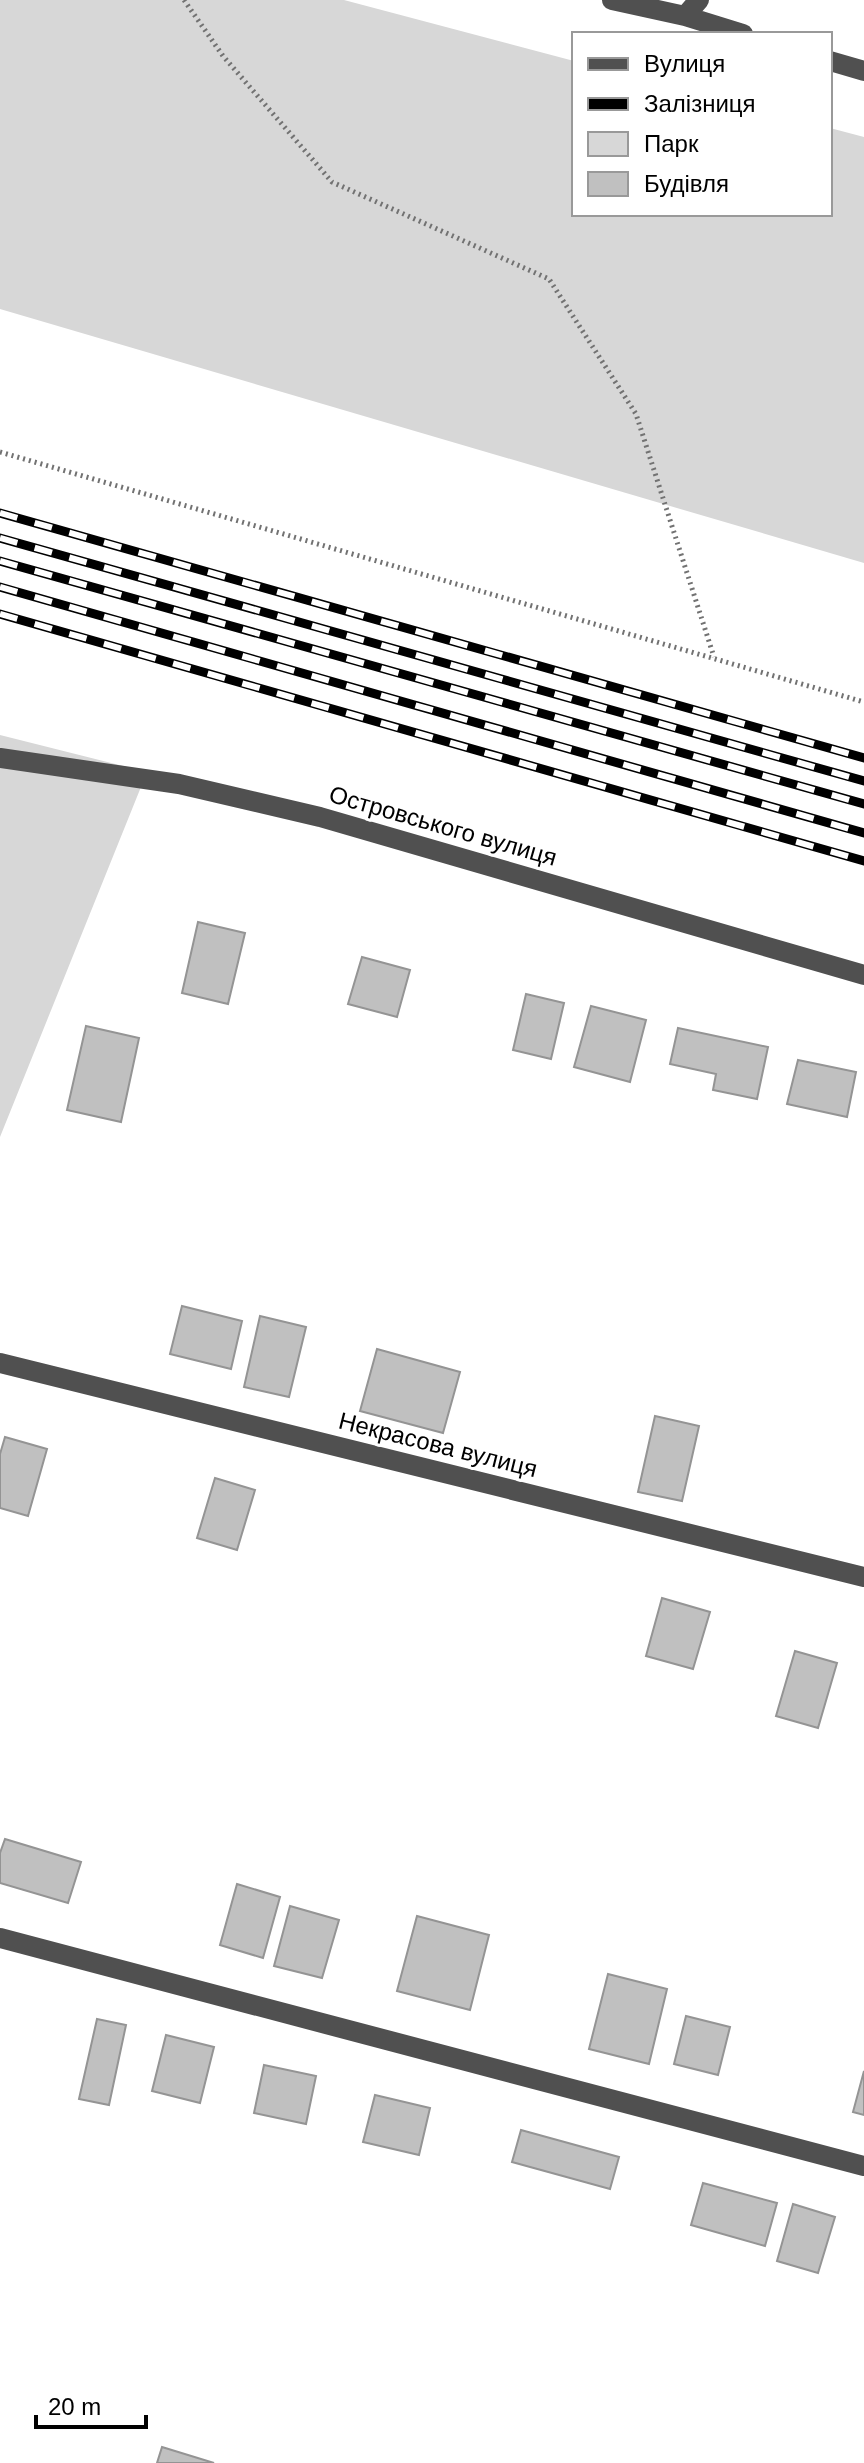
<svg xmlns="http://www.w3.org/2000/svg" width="864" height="2463" viewBox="0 0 864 2463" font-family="Helvetica,sans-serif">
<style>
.green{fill:#d7d7d7}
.building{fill:#c0c0c0;stroke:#949494;stroke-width:2}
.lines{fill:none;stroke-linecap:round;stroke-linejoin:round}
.path{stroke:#727272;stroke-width:5;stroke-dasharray:2 4;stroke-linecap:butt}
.minor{stroke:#505050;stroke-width:20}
.rail-casing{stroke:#000;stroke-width:9}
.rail{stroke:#fff;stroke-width:6;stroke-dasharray:18;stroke-linecap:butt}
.labels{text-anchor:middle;stroke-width:6;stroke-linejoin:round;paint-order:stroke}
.street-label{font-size:24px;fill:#000;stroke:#fff}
</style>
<rect width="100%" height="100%" fill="#fff"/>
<path class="green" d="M0 0H344L574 61V214H830V128L864 137V563L0 309Z
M0 735 147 772 0 1137Z"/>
<path class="building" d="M198 922 245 933 228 1004 182 993Z
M362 957 410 970 397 1017 348 1004Z
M526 994 564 1003 551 1059 513 1050Z
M591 1006 646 1020 630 1082 574 1067Z
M86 1026 139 1038 121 1122 67 1110Z
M678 1028 768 1047 757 1099 713 1090 716 1074 670 1064Z
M798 1060 856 1072 847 1117 787 1104Z
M182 1306 242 1321 231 1369 170 1354Z
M260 1316 306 1327 289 1397 244 1387Z
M377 1349 460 1372 443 1433 360 1411Z
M655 1416 699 1426 682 1501 638 1492Z
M5 1437 47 1449 28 1516 0 1508V1454Z
M215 1478 255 1490 237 1550 197 1538Z
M662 1598 710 1612 693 1669 646 1656Z
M795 1651 837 1663 818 1728 776 1716Z
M5 1839 81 1862 68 1903 0 1883V1853Z
M237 1884 280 1897 263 1958 220 1945Z
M290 1906 339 1920 322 1978 274 1966Z
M417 1916 489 1935 470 2010 397 1991Z
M608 1974 667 1989 649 2064 589 2049Z
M686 2016 730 2027 718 2075 674 2064Z
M97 2019 126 2025 109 2105 79 2099Z
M166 2035 214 2047 200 2103 152 2091Z
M264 2065 316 2076 306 2124 254 2113Z
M864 2071V2115L853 2112Z
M375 2095 430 2108 419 2155 363 2142Z
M521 2130 619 2157 610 2189 512 2162Z
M703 2183 777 2203 765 2246 691 2225Z
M793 2204 835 2217 818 2273 777 2261Z
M162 2447 214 2463H157Z"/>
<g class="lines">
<path class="path" d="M184 0 223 56 332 182 549 279 636 414 714 657
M0 452 864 702"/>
<path class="minor" d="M612 0 685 16 743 34
M685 16 699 0
M830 61 864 71
M0 758 179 784 320 817 864 975
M0 1363 864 1577
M0 1938 864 2166"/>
<defs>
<path id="rail" d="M0 513 864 758
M0 538 864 781
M0 561 864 804
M0 587 864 833
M0 614 864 861"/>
</defs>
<use href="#rail" class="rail-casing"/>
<use href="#rail" class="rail"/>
</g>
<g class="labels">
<g class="street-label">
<text transform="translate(443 826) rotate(16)" y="8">Островського вулиця</text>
<text transform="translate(438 1445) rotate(14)" y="8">Некрасова вулиця</text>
</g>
</g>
<rect x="572" y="32" width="260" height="184" fill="#ffffff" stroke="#999999" stroke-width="2"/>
<rect x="588" y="58" width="40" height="12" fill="#505050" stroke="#999999" stroke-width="2"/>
<text x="644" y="72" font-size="24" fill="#000000">Вулиця</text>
<rect x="588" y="98" width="40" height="12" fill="#000000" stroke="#999999" stroke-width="2"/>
<text x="644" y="112" font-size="24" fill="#000000">Залізниця</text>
<rect x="588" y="132" width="40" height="24" fill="#d7d7d7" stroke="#999999" stroke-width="2"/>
<text x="644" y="152" font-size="24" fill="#000000">Парк</text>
<rect x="588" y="172" width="40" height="24" fill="#c0c0c0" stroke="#999999" stroke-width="2"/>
<text x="644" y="192" font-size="24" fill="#000000">Будівля</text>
<path d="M36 2415v12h110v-12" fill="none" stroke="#000000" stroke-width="4"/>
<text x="48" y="2415" font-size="24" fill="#000000" stroke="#ffffff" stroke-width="6" paint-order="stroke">20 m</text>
</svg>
